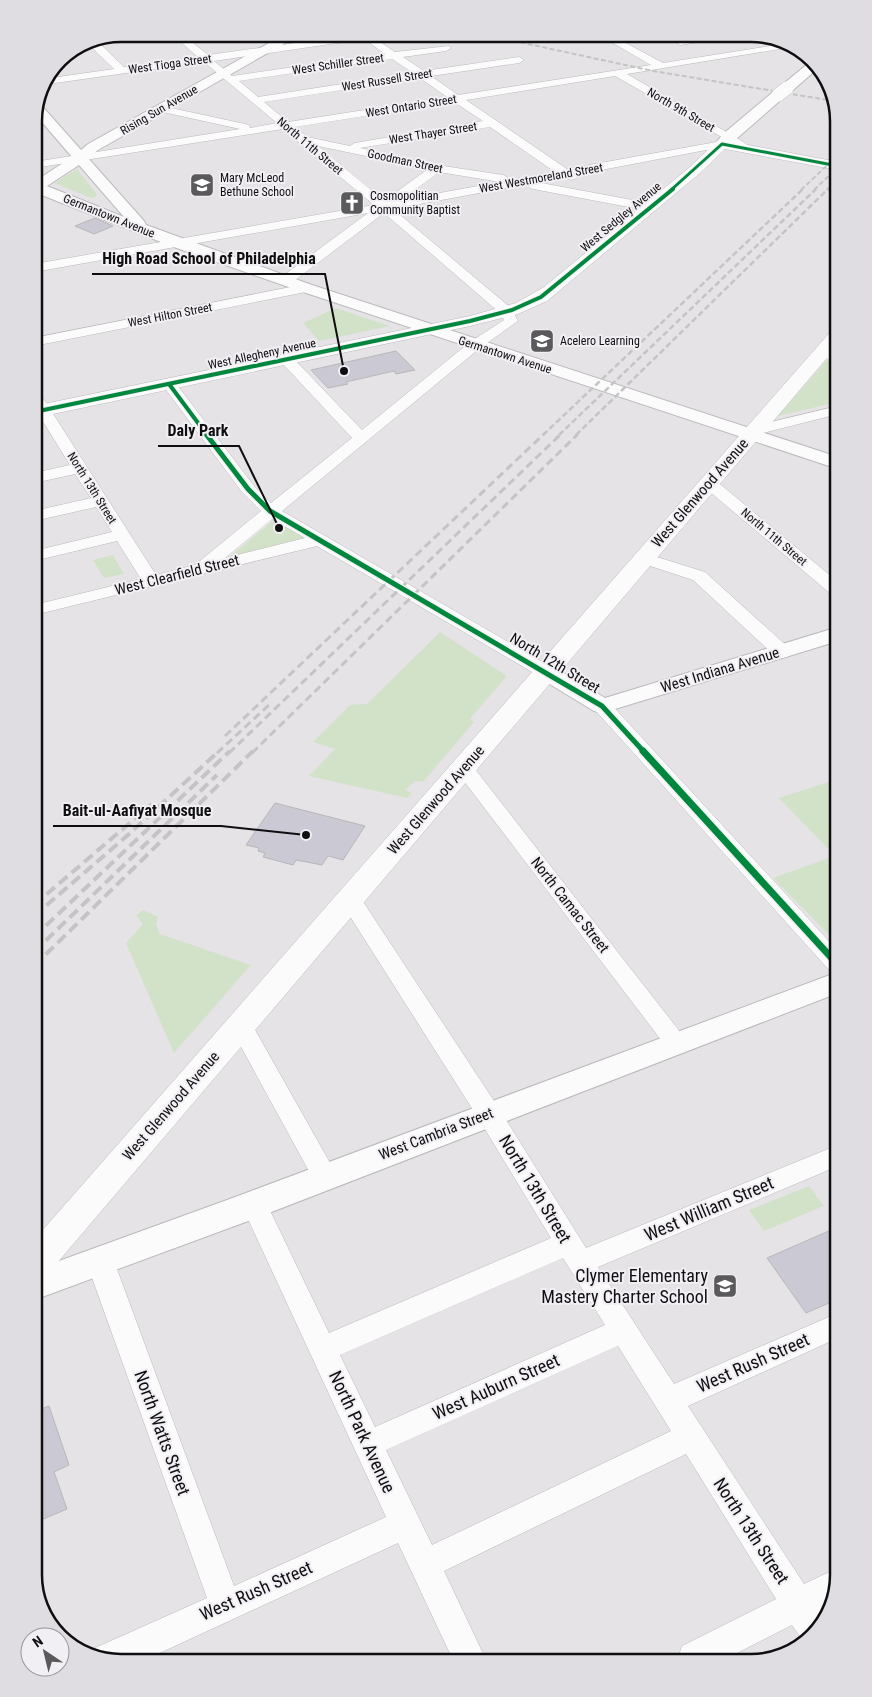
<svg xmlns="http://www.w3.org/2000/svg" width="872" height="1697" viewBox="0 0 872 1697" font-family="'Roboto Condensed',sans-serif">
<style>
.green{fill:#d2e2c9}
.building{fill:#cac9d4;stroke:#b8b7b9}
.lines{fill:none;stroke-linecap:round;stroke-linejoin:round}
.minor-casing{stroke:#bbb9bb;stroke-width:1}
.tertiary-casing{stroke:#bbb9bb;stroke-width:2}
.secondary-casing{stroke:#bbb9bb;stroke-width:1}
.minor{fill:#fbfbfb;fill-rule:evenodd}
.tertiary{fill:#fbfbfb;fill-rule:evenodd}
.secondary{fill:#fbfbfb;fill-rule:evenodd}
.rail-far3{stroke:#c5c4c5;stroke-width:2;stroke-dasharray:5 2.5;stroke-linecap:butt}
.rail-far2{stroke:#c5c4c5;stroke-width:2.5;stroke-dasharray:6 3;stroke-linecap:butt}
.rail-far1{stroke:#c5c4c5;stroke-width:3;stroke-dasharray:8 4.5;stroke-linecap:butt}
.rail{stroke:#c5c4c5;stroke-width:4;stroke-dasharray:11 5.5;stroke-linecap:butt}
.tertiary-bridge-casing{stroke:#bbb9bb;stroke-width:14;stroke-linecap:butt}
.tertiary-bridge{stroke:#fbfbfb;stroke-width:13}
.cycleway-far3-casing{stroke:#f2eff4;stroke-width:4.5}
.cycleway-far2-casing{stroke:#f2eff4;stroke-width:5.5}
.cycleway-far1-casing{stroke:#f2eff4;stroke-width:8}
.cycleway-casing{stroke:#f2eff4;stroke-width:10}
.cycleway-far3{stroke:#00873e;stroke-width:3}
.cycleway-far2{stroke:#00873e;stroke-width:4}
.cycleway-far1{stroke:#00873e;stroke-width:5}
.cycleway{stroke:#00873e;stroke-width:7}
.labels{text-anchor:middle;stroke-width:4;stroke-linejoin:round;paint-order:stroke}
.far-street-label{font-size:12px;fill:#0f0e10;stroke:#f2eff4}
.far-poi-label{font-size:12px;fill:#0f0e10;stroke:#f2eff4;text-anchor:start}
.street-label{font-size:15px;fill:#0f0e10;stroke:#f2eff4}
.near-street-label{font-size:18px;fill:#0f0e10;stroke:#f2eff4}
.near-poi-label{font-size:18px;fill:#0f0e10;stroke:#f2eff4;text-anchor:end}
.rim{fill:none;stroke:#0f0e10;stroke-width:2.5}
.leader{fill:none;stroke:#0f0e10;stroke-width:2}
.callout-dot{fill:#0f0e10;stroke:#f2eff4;stroke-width:2}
.callout-label{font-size:16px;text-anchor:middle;font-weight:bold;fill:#0f0e10;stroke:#f2eff4;stroke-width:4;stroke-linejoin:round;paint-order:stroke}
</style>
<rect width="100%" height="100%" fill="#e5e3e6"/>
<path class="green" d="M77 169 97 194 95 197 91 198 55 183Z
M336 308 390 326 319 341 303 323Z
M827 360 838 368V402L778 416Z
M276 518 313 538 228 558Z
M113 555 124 574 104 578 93 560Z
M440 632 504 674 506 677 470 719 474 722 423 782 415 781 405 790 412 793 407 798 309 776 335 749 313 742 350 705 367 704Z
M838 779V944L773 878 835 856 779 798Z
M143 910 158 917 156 925 160 934 251 965 174 1053 126 943 143 924 136 915Z
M809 1186 824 1206 764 1231 749 1210Z"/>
<path class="building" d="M95 218 113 226 94 234 75 226Z
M396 351 415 370 396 374 394 371 346 382 348 384 328 388 311 370Z
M275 803 365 826 343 860 328 856 322 865 296 860 293 865 263 857 265 853 258 851 259 848 246 845Z
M838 1227V1299L806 1313 767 1258Z
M49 1406 69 1465 54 1472 67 1509 34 1523V1412Z"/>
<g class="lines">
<defs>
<path id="minor" d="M711 34H737L732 37 680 45 675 42 680 39Z
M599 35H611L663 63 783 44 792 47 627 74 745 143 747 145 741 148 615 76 466 100 567 169 722 141 728 144 722 147 575 175 577 177 575 179 571 180 563 177 536 182 654 204 656 207 654 210 650 211 533 189 529 187 528 184 393 209 511 308 518 321 480 348 282 511 553 668 555 672 553 676 546 678 539 676 317 546 34 615V605L141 579 117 541 34 561V551L112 532 96 507 34 521V511L91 498 75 474 34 483V473L70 465 34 407V391L39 392 41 395 156 575 195 565 261 511 242 492 164 387 162 384 164 381H174L254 486 271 503 352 438 282 363 280 360 282 357H292L362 430 470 342 504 320 500 313 384 213 290 284H280L278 281 280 278 368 213 34 272V264L374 205 283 129 34 168V162L240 129 158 111 157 109 162 106 245 124 249 125 250 128 277 123 204 62 48 84 51 78 114 69 86 42 96 40 124 67 198 57 177 39H188L208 55 331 38H356L351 41 214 61 232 76 385 54 363 38H374L395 52 449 46 451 48 446 51 403 57 424 71 519 57 524 60 519 63 431 76 458 95 651 65ZM392 59 413 73 258 97 239 81ZM420 78 447 97 288 122 264 102ZM454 102 483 121 355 143 350 146 307 137 295 127ZM490 127 555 172 508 180 507 177 503 175 437 165 360 148ZM318 146 428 169 384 201ZM439 172 500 182 401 200ZM272 519 305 538 225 558Z
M306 284 311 285 313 288 311 291 34 346V338Z
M825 346 838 353V363C831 362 822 356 818 350L820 347Z
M838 406V414L755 435 750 433 747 430 750 427Z
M709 478 715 480 838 582V596L832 595 703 486 701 483 703 480Z
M644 553 705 572 789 648 791 652 789 656 782 658 775 656 693 580 638 562 635 558 638 554Z
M602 700 609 702 838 951V973L830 971 595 710 592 706 595 702Z
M464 762 471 764 684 1037 688 1043 684 1049 676 1052 668 1049 457 772 454 768 457 764Z
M350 891 358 894 498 1107 586 1248 838 1145V1166L598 1267 674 1384 838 1313V1338L688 1406 804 1584 825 1574 838 1570 829 1606 820 1610 825 1618 823 1625 803 1641 792 1625 729 1657 678 1658 682 1646 776 1599 686 1454 444 1571 486 1660H453L398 1543 138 1663H116L93 1655 95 1648 207 1598 86 1261 90 1253 100 1249 110 1253 114 1261 234 1586 386 1517 241 1204 245 1196 254 1193 263 1196 329 1333 551 1238 480 1121 339 899 342 894ZM563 1258 605 1325 375 1427 340 1355ZM618 1346 671 1431 432 1545 386 1450Z
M241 1016 249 1019 334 1170 338 1177 334 1184 325 1188 316 1184 229 1025 233 1019Z"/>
<path id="tertiary" d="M278 38H294L98 150 88 158 144 221 146 225 312 285 838 457V469L300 291 171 246 34 192V182L72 157 35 114 39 105 42 106 81 150 88 144ZM79 165 124 217 47 186Z
M810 62H812L817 69 792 91H782L781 88 782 85Z
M778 91 784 95 783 98 727 147H717L715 144 723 134 773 92Z
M838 627V641L602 713 594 711 538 677 534 672 538 667 546 665 554 667 605 698Z
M838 972V993L251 1220 34 1300V1270L227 1200Z"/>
<path id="secondary" d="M722 140 838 162V170L725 149 700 173 547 301 518 314 470 326 34 418V406L470 316 516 303 544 287 690 167 717 141Z
M838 329V345L46 1276 34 1280V1240L832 330Z"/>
</defs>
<use href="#minor" class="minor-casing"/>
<use href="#tertiary" class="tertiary-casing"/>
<use href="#secondary" class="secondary-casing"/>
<use href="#minor" class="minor"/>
<use href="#tertiary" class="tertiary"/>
<use href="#secondary" class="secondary"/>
<path class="rail-far3" d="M491 36 653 71 834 101
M801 190 838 155
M814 190 838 167
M827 190 838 179"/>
<path class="rail-far2" d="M543 435 803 189
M559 435 816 189
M576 435 828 189"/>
<path class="rail-far1" d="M225 736 544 434
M217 753 270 704
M229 753 561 434
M252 753 578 434"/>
<path class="rail" d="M34 905 152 804
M34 916 128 835 219 751
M34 937 230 751
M34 952 217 775
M34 966 253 751"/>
<defs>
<path id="tertiary-bridge" d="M778 95 787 88"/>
</defs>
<use href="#tertiary-bridge" class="tertiary-bridge-casing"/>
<use href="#tertiary-bridge" class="tertiary-bridge"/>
<defs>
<path id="cycleway-far3" d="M671 190 722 144 838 166"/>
<path id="cycleway-far2" d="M169 384 207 435
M34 412 470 321 512 310 541 297 673 189"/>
<path id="cycleway-far1" d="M206 434 248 489 270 511 602 706 645 753"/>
<path id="cycleway" d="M643 751 838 965"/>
</defs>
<use href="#cycleway-far3" class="cycleway-far3-casing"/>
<use href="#cycleway-far2" class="cycleway-far2-casing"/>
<use href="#cycleway-far1" class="cycleway-far1-casing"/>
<use href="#cycleway" class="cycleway-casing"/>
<use href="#cycleway-far3" class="cycleway-far3"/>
<use href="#cycleway-far2" class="cycleway-far2"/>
<use href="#cycleway-far1" class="cycleway-far1"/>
<use href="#cycleway" class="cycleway"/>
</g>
<defs>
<symbol id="school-square" viewBox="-11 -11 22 22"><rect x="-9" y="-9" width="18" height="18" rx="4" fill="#5a595b" stroke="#f2eff4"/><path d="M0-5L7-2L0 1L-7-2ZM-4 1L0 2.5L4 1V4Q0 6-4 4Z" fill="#fff"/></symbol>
<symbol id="church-square" viewBox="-11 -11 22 22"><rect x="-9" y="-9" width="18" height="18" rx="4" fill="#5a595b" stroke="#f2eff4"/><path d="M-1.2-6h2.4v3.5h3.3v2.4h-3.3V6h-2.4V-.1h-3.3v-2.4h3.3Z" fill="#fff"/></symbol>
</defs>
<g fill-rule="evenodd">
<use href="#school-square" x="188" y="171" width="28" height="28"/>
<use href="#church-square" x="338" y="189" width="28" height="28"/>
<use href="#school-square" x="528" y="327" width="28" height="28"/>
<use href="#school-square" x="711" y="1272" width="28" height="28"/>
</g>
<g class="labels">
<g class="far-street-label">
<text transform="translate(170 64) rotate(-8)" y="4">West Tioga Street</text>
<text transform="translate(338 64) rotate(-8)" y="4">West Schiller Street</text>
<text transform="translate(387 80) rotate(-9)" y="4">West Russell Street</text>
<text transform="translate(411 106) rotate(-9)" y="4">West Ontario Street</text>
<text transform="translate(159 110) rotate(-30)" y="4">Rising Sun Avenue</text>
<text transform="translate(681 110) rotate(30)" y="4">North 9th Street</text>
<text transform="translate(433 133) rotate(-9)" y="4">West Thayer Street</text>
<text transform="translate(310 146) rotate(40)" y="4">North 11th Street</text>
<text transform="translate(405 161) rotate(12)" y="4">Goodman Street</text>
<text transform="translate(541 178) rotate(-10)" y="4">West Westmoreland Street</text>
<text transform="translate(109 216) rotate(22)" y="4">Germantown Avenue</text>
<text transform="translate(621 217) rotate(-40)" y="4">West Sedgley Avenue</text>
<text transform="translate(170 315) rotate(-11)" y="4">West Hilton Street</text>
<text transform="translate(262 354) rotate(-12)" y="4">West Allegheny Avenue</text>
<text transform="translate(505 355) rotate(18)" y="4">Germantown Avenue</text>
<text transform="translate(92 488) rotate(58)" y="4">North 13th Street</text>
<text transform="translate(774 537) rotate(40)" y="4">North 11th Street</text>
</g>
<g class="far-poi-label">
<text x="220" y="182">Mary McLeod<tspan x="220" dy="14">Bethune School</tspan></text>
<text x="370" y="200">Cosmopolitian<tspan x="370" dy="14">Community Baptist</tspan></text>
<text x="560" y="345">Acelero Learning</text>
</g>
<g class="street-label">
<text transform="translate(700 493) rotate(-49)" y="5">West Glenwood Avenue</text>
<text transform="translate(177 575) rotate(-14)" y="5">West Clearfield Street</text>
<text transform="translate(555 663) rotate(31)" y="5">North 12th Street</text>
<text transform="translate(720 670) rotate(-17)" y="5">West Indiana Avenue</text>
<text transform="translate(436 800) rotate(-49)" y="5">West Glenwood Avenue</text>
<text transform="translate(570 905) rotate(52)" y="5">North Camac Street</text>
<text transform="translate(171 1106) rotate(-49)" y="5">West Glenwood Avenue</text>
<text transform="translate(436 1134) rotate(-21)" y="5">West Cambria Street</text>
</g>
<g class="near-street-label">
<text transform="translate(535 1189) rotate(59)" y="6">North 13th Street</text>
<text transform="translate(709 1209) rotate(-23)" y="6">West William Street</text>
<text transform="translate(753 1363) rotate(-24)" y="6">West Rush Street</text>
<text transform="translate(496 1387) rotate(-24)" y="6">West Auburn Street</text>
<text transform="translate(362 1432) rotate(65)" y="6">North Park Avenue</text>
<text transform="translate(162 1433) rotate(70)" y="6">North Watts Street</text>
<text transform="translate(751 1531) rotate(57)" y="6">North 13th Street</text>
<text transform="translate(256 1591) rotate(-24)" y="6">West Rush Street</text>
</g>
<g class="near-poi-label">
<text x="708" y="1282">Clymer Elementary<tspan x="708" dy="21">Mastery Charter School</tspan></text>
</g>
</g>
<path d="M0 0H872V1697H0ZM121 42H751A79 79 0 0 1 830 121V1575A79 79 0 0 1 751 1654H121A79 79 0 0 1 42 1575V121A79 79 0 0 1 121 42Z" fill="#e0dde2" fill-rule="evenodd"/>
<path class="rim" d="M121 42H751A79 79 0 0 1 830 121V1575A79 79 0 0 1 751 1654H121A79 79 0 0 1 42 1575V121A79 79 0 0 1 121 42Z"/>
<path class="leader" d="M344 371L325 274H92M279 528L239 446H158M306 835L221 826H53"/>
<g class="callout-dot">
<circle cx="344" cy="371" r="5"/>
<circle cx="279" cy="528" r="5"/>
<circle cx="306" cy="835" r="5"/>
</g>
<g class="callout-label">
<text x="209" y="264">High Road School of Philadelphia</text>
<text x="198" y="436">Daly Park</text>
<text x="137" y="816">Bait-ul-Aafiyat Mosque</text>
</g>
<g transform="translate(45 1652) rotate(325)"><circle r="24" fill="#f2eff4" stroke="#979599"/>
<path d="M0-4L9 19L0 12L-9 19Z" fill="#5a595b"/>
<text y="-8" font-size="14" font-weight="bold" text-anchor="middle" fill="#0f0e10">N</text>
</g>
</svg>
